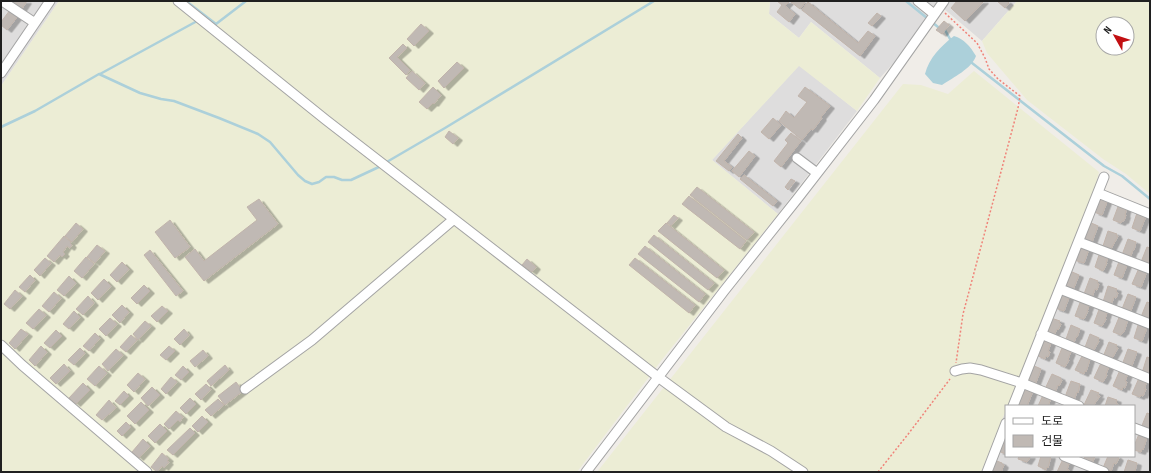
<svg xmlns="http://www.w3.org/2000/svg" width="1151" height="473" viewBox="0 0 1151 473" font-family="'Sofia Sans Condensed','Noto Sans KR',sans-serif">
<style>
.residential{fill:#dedddd}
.farmland{fill:#ecedd5;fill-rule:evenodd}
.water{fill:#acd0da}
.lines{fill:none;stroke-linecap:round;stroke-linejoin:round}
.stream{stroke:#acd0da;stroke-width:2.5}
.building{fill:#c0b9b4;stroke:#c1b4ab;filter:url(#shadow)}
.minor-casing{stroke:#a4a4a4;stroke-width:11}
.path{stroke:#f08379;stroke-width:1.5;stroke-dasharray:2 2;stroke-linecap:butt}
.minor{stroke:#fff;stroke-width:9}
</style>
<defs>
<filter id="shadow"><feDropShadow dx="4.5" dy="2.5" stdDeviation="0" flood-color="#0004"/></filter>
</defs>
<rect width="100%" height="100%" fill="#f0ede8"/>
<path class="residential" d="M1 1H59L1 86Z
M770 1H1017L982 41 943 8 880 78 811 22 799 38 769 14Z
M799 65 857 111 778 214 712 160Z
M1094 191 1150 213V472H981L1006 410V456H1134V406H1008Z"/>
<path class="farmland" d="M59 1H770L769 14 799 38 811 22 880 78 857 111 799 66 712 160 778 214 661 361 577 472H1V86Z
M1017 1H1150V194L1126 174 1103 159 1027 100 987 53 982 41ZM1103 24H1127V48H1103Z
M974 71 1099 172 1094 191 1008 406H1006V410L981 472H597L903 84 921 85 948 94Z"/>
<path class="water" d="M954 36C964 39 970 46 976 56 971 69 954 77 942 85L933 83 925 74C929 58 941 46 954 36Z"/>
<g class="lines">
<path class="stream" d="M186 1 216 24 246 1
M906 1 938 27
M945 30 950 39
M972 63 1104 166 1122 176 1150 199
M100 74 199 20
M1 127 35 111 99 74 140 93 161 99 174 101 219 118 258 134 270 142 298 175 305 181 312 184 319 182 326 177H334L342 180H351L381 166
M385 163 445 128 654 1"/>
</g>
<path class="building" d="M15 1H27L21 10 13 4Z
M777 1H790L785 6 795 14 789 22 777 12 782 5Z
M792 1H806L800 9 791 2Z
M957 1H984L965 21 951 8Z
M997 1H1007L1009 3 1005 8Z
M808 2 858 43 868 31 875 36 860 56 802 10Z
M10 10 18 16 7 30 1 25V22Z
M877 13 881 16 872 26 868 23Z
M944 21 949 25 942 34 936 30Z
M421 24 429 31 414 46 407 39Z
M403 44 407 48 397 57 410 70 406 75 389 58Z
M457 62 464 68 444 88 438 81Z
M412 71 425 83 419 90 406 78Z
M433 87 441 95 434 104 433 103 427 109 419 102Z
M805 87 830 106 821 117 822 118 813 130 811 129 802 140 779 121 786 111 794 118 807 102 798 96Z
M773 118 781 125 769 139 761 132Z
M449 131 458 138 453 144 445 137Z
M791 133 801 141 781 167 774 161 788 143 785 140Z
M738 134 742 138 724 161 732 167 729 171 716 161Z
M749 151 755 156 739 177 732 171Z
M744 175 777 201 773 206 740 179Z
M791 179 795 181 788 190 785 187Z
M697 187 754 232 747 240 690 195Z
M689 196 746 241 740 249 682 204Z
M1100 196 1108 199 1102 215 1094 212Z
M259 199 278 224 204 281 185 257 195 249 204 261 257 220 247 207Z
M1119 204 1127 207 1125 215H1126L1124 221H1122L1121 223 1113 220Z
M1137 213 1146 216 1140 231 1132 228Z
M674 215 678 218 671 226 667 223Z
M170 220 190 247 175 258 155 232Z
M1089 222 1098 226 1092 242 1083 239Z
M76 223 83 229 72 242 65 236Z
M666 223 724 270 717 278 658 231Z
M1108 231 1117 234 1116 236H1118L1111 249 1103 246Z
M654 235 714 283 708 290 648 242Z
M64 236 71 242 70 243 72 245 70 248 67 246 63 252 65 254 62 257 60 255 54 262 47 256Z
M1128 239 1136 242 1134 250H1133L1130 258 1122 255Z
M97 245 105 251 95 263 87 257Z
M645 246 705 294 699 302 638 254Z
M1080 246 1089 249 1084 263 1074 260Z
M1147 247 1150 248V264L1141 262Z
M150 250 183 291 176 296 144 255Z
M1100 252 1109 255 1106 263H1107L1103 271 1095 267Z
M86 257 94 264 82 278 74 271Z
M45 258 51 263 40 276 34 270Z
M635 258 695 305 689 313 629 265Z
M527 259 536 267 532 272 522 265Z
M1120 259 1128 262 1122 278 1114 275Z
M122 262 129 269 117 282 110 275Z
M1139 268 1147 271 1141 287 1132 284Z
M1070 271 1079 275 1073 290 1064 287Z
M30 275 35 280 25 292 19 287Z
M69 276 76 283 64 296 57 290Z
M1090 278 1098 281 1097 283 1099 284 1097 290 1095 289 1092 297 1084 294Z
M104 279 111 286 98 300 91 293Z
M144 285 150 291 137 304 131 298Z
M1108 286 1117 289 1116 292 1118 293 1116 298 1114 297 1111 305 1103 302Z
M15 290 22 296 10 309 4 304Z
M54 292 61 298 49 312 42 306Z
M1062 292 1070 295 1064 311 1055 308Z
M1128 294 1136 297 1130 313 1122 309Z
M88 296 94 303 83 315 76 309Z
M1081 300 1090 304 1087 311H1088L1084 319 1075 316Z
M1147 302 1150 303V320L1141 317Z
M122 305 129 312 120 323 112 315Z
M162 306 168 311 157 322 151 316Z
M1100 307 1108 310 1105 319H1106L1102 326 1094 323Z
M39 309 46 315 33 329 26 323Z
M74 311 80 317 69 329 63 324Z
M1120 315 1128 319 1124 332H1123L1121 335 1113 332Z
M110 318 117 324 106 336 99 329Z
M1051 318 1060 321 1059 323 1061 324 1058 330 1057 329 1053 337 1045 334Z
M145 321 151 326 138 340 133 334Z
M1139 322 1148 325 1142 341 1134 338Z
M1071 325 1080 329 1077 337H1076L1073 345 1065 342Z
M21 329 28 334 15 349 9 343Z
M184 329 189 335 180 345 174 339Z
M56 330 62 336 50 348 44 343Z
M95 333 100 338 89 351 83 346Z
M1090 334 1099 338 1098 340 1099 341 1092 353 1084 350Z
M131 335 137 340 126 352 120 347Z
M1042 340 1051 343 1048 351 1050 352 1048 357 1046 356 1045 359 1036 355Z
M1109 342 1117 345 1116 347 1118 348 1111 360 1103 357Z
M41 346 47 352 35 366 29 360Z
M169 346 175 351 166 360 160 355Z
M80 348 85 353 74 365 68 360Z
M1062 348 1071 352 1068 359 1069 360 1065 367 1056 363Z
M116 349 123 355 108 371 102 364Z
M1128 349 1137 352 1131 368 1122 365Z
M203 350 208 356 195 367 190 361Z
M1082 356 1090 359 1086 372 1085 371 1084 374 1075 370Z
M1147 357 1150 358V376L1142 373Z
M1101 363 1109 367 1106 374 1107 375 1103 382 1094 378Z
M64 364 70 371 56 384 50 378Z
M225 365 229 370 211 386 207 381Z
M1032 365 1041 369 1035 385 1026 382Z
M99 366 107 373 95 386 87 379Z
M183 366 189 372 181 380 175 375Z
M1120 370 1128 374 1125 381 1127 382 1125 388 1123 387 1122 390 1113 386Z
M138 373 145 379 134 392 127 385Z
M1052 374 1061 378 1060 379 1062 380 1059 386 1058 385 1055 393 1045 389Z
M171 377 177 382 166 394 161 389Z
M1139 378 1147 382 1144 389H1146L1143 396 1141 395 1140 397 1132 394Z
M1071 381 1080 384 1078 393 1077 392 1074 400 1065 397Z
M236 382 243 391 225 405 218 396Z
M83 383 90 390 76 404 69 398Z
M206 384 211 389 201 400 195 394Z
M152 387 160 395 148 406 141 398Z
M1023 387 1033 391 1027 406 1016 404Z
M1091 390 1099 393 1097 396H1100L1093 406H1086L1084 405Z
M124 391 129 396 120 405 115 401Z
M1043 395 1051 399 1048 406H1038Z
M1108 397 1117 400 1116 403 1118 404 1117 406H1105Z
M190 398 196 404 186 414 180 408Z
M218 399 224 405 211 416 205 410Z
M109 400 116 408 102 420 96 415Z
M141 402 149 410 135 424 127 416Z
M176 411 183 417 180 422 178 420 169 429 164 424Z
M1147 413 1150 414V430L1141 428Z
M202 416 208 422 198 432 192 426Z
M126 422 131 427 122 436 117 431Z
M160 424 167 431 155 443 148 436Z
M190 428 195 433 173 455 167 450Z
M1139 434 1147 437 1143 450 1142 449 1141 452 1134 450V446Z
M1006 435V454L998 451Z
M143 439 150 446 139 458 132 452Z
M162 453 169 459 167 461 169 462 164 468 162 466 157 472 151 467Z
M1019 456H1031L1027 462 1018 459Z
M1041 456H1051L1048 468 1047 467 1046 470 1038 466Z
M1085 456H1095L1092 464 1084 460Z
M1108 456H1117V457L1119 458 1116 464 1114 463 1111 471 1103 468Z
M1063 459 1070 462 1067 469 1069 470 1068 472H1057Z
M994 460 1002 463V464L1004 465 1001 472H989Z
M1128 460 1137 463 1135 471 1124 472Z"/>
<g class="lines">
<defs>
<path id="minor" d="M2 1 35 23
M178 1 326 120 658 377 726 427 771 451 803 472
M918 1 934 14
M1 73 50 1
M797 158 817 173
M1098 193 1150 214
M1079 242 1150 269
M1060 289 1150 324
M1041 334 1150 379
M1 345 22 365 147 472
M955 371 962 369 970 368 981 370 1022 383 1079 406
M245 389 312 340 454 219
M1013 406 1104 177
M1134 428 1150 434
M1064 456 1104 472
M586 472 724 291 798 198 874 100 944 1
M987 472 1006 423"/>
</defs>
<use href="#minor" class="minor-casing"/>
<path class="path" d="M945 13 977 43 985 58 989 69 998 79 1020 96 1018 108 963 314 956 363
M878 472 909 433 950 379"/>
<use href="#minor" class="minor"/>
</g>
<rect width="1151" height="473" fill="none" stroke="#202020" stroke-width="4"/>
<rect x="1005" y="405" width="130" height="52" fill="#ffffff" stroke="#a6a6a6"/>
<rect x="1013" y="418" width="20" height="6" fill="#ffffff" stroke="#a6a6a6"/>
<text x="1041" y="425" font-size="12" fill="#202020">도로</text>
<rect x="1013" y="435" width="20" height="12" fill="#c0b9b4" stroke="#a6a6a6"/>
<text x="1041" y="445" font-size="12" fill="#202020">건물</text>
<g transform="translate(1115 36) rotate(309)"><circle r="19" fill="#ffffff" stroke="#a6a6a6"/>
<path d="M0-3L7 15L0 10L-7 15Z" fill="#c20f12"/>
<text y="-6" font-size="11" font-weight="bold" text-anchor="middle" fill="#202020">N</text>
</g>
</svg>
